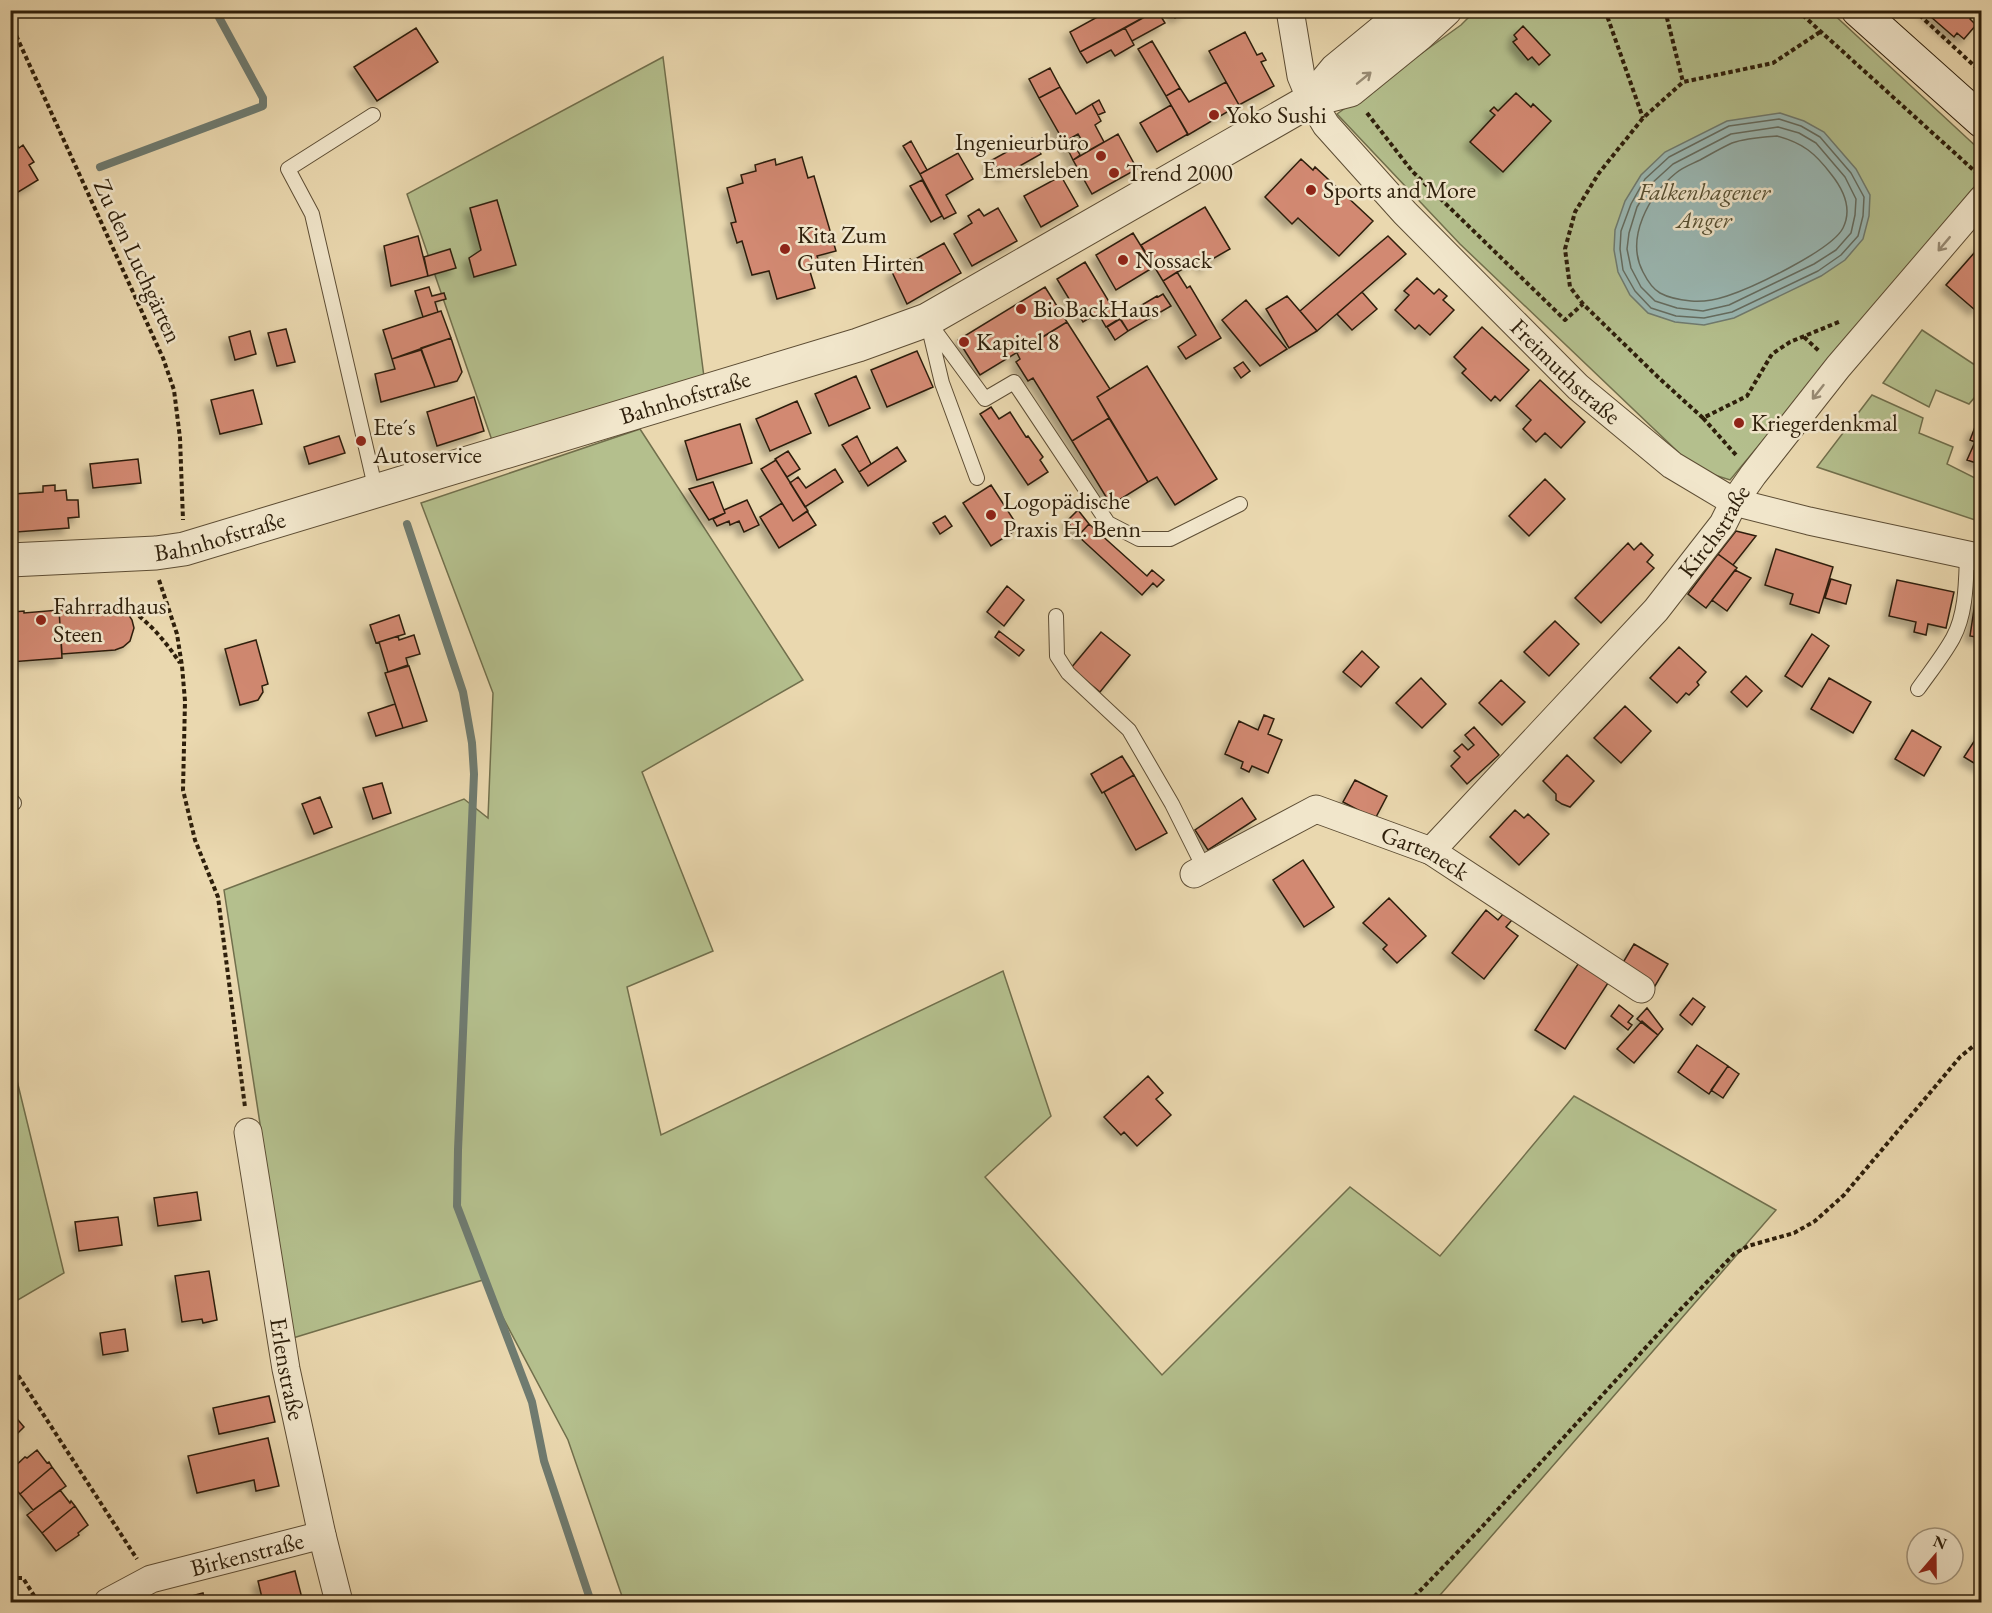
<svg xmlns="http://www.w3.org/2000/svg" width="1992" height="1613" viewBox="0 0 1992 1613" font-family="'EB Garamond',serif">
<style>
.green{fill:#b4bf8d;stroke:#716f4c;stroke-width:1.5}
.water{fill:#9ab8b4;stroke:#6f7b70;stroke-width:1.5}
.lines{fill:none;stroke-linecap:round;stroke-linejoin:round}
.shore{stroke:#646c60;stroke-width:1.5}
.stream{stroke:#6f7b70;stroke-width:8}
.building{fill:#d28972;stroke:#2e1f0b;stroke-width:1.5;filter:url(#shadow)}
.service-casing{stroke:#5d4d34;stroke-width:16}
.minor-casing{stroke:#5d4d34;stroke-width:29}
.tertiary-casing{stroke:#5d4d34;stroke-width:35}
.secondary-casing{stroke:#2e1f0b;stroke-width:35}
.path{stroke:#2e1f0b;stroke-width:4;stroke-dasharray:4.5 3;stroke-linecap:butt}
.service{stroke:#f1e6cb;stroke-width:14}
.minor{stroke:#f1e6cb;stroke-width:27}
.tertiary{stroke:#f1e6cb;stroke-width:33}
.secondary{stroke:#f1e6cb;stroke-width:33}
.oneway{stroke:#998c75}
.poi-dot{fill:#8f2418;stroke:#f1e6cb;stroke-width:2}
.labels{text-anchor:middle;stroke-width:5;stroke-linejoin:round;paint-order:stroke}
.poi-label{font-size:24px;fill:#2e1f0b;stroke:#f1e6cb;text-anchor:start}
.park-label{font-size:24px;font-style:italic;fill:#564f32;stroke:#f1e6cb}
.street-label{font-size:24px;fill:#2e1f0b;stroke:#f1e6cb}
</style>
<defs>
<filter id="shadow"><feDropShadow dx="-5.5" dy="5.5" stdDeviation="3" flood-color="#0004"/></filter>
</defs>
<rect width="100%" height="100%" fill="#ead8af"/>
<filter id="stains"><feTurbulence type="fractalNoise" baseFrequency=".00333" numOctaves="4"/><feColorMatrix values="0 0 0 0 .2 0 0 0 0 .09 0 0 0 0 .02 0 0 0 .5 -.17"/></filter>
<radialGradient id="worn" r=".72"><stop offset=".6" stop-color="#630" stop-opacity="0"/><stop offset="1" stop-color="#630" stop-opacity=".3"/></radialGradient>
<path class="green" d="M1475 11H1830L1981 151V179L1730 480 1696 469 1460 244 1337 114 1461 25Z
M663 57 705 385 495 449 407 194Z
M1922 330 1981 369V400L1975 397 1969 404 1936 390 1929 407 1883 383Z
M1872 395 1923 418 1919 433 1953 447 1947 464 1981 481V522L1817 467Z
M640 429 803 680 642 772 713 951 627 987 661 1135 1003 971 1051 1116 985 1177 1162 1375 1350 1187 1440 1256 1574 1096 1776 1210 1434 1602H624L568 1440 483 1280 293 1338 224 890 464 799 488 818 493 693 421 503Z
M11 1056 64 1273 11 1304H10Z"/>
<path class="water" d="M1780 113 1804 121 1824 132 1856 169 1870 195 1869 216 1863 239 1845 260 1821 276 1734 318 1704 325 1675 322 1648 313 1630 295 1618 272 1614 250 1615 230 1625 201 1641 175 1665 152 1727 121Z"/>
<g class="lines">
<path class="shore" d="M1779 119 1801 126 1820 137 1851 173 1864 197 1863 216 1858 236 1841 255 1818 271 1732 312 1704 318 1676 316 1651 308 1635 291 1623 270 1620 249 1621 231 1631 204 1645 179 1669 157 1729 126Z
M1778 127 1799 133 1816 143 1845 177 1856 199 1855 215 1851 233 1836 250 1814 264 1729 305 1703 311 1677 308 1655 301 1641 287 1631 268 1627 249 1629 233 1637 207 1651 184 1673 164 1731 134Z
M1777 136C1803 143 1815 153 1831 174 1843 189 1853 208 1843 228 1832 250 1752 288 1727 296 1715 300 1703 302 1691 301 1681 300 1669 298 1660 293 1653 289 1647 280 1643 272 1625 238 1649 195 1676 173 1683 167 1692 164 1700 160 1711 154 1721 148 1732 143 1745 138 1763 137 1777 136Z"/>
<path class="stream" d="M100 167 263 106V98L215 10
M407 524 463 692 472 743 474 774 458 1150 457 1206 532 1402 544 1461 591 1602"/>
</g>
<path class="building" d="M1110 10H1157L1080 52 1070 32Z
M1157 10 1165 23 1132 41 1125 28Z
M1171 10H1189L1175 18Z
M1923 10H1977L1970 19 1976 25 1964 39 1957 33 1954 37Z
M1523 26 1550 55 1539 65 1532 57 1528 60 1513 42 1517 39 1514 35Z
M416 28 438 62 377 101 354 67Z
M1125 28 1134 45 1115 56 1111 50 1087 63 1080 52Z
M1245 32 1257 55 1262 53 1266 60 1261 62 1274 86 1239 105 1209 51Z
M1152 41 1180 88 1166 96 1138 49Z
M1050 68 1060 87 1039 98 1029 79Z
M1226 82 1239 105 1188 135 1166 96 1180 88 1189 102Z
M1060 87 1076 114 1092 104 1101 121 1095 125 1104 142 1088 151 1078 134 1064 142 1039 98Z
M1516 93 1531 107 1533 104 1551 121 1503 172 1470 142 1495 115 1490 111 1494 107 1498 111Z
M1099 100 1105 112 1098 115 1092 104Z
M1171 105 1188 134 1157 152 1140 123Z
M1118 134 1137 169 1092 194 1073 160Z
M10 137H12L19 148 23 145 34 162 29 165 38 180 10 197Z
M1032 138 1041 154 1002 176 992 160Z
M1071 139 1080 155 1073 160 1064 142Z
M911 141 927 170 920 174 903 146Z
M958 153 973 179 946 195 956 213 944 219 920 174Z
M802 157 808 178 814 176 836 251 817 256 819 262 808 265 815 288 777 299 769 271 752 275 742 241 737 243 731 223 736 222 727 188 743 183 741 175 756 171 755 165 775 159 776 165Z
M1301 159 1313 170 1315 167 1373 221 1339 256 1298 218 1292 224 1265 197Z
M992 160 997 168 992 171 987 162Z
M1061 176 1078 206 1041 227 1024 196Z
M922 180 942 216 931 222 910 186Z
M497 200 516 265 474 277 469 258 481 250 470 208Z
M1205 207 1230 249 1207 262 1208 265 1204 268 1199 259 1163 281 1141 245Z
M998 208 1017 241 972 266 954 234 972 223 968 216 979 209 984 216Z
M1133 233 1154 267 1116 290 1096 255Z
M418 236 428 276 391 286 384 246Z
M1388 236 1406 254 1317 331 1300 311Z
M944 243 961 273 907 304 892 272 910 259 912 261Z
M1982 244V302L1975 310 1946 285Z
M450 249 456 268 428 276 424 257Z
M1085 262 1111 305 1083 322 1057 279Z
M1177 272 1187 288 1190 286 1221 338 1186 359 1178 347 1196 335 1163 281Z
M1417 278 1434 294 1439 289 1447 296 1443 300 1454 310 1430 335 1419 325 1415 329 1395 310 1409 295 1404 291Z
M429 287 432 296 444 293 446 299 435 302 438 312 423 317 415 291Z
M1045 287 1067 322 980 375 958 340Z
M1362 292 1377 309 1352 330 1337 314Z
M1163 294 1171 306 1128 331 1120 318 1157 296 1158 297Z
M1287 296 1317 331 1289 348 1266 309Z
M1246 300 1287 349 1260 366 1222 320Z
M1111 305 1119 319 1106 327 1098 313Z
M441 311 451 338 392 359 383 330Z
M1120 319 1128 331 1115 340 1107 327Z
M1067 322 1110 389 1097 397 1109 418 1072 441 1033 378 1028 381 1016 362 1020 359 1017 353Z
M1482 327 1529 370 1500 401 1495 396 1491 401 1462 373 1466 369 1454 357Z
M286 329 295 362 277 366 268 333Z
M250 331 256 354 235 360 229 337Z
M451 338 462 372 457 381 435 387 421 348Z
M421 350 435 387 381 402 375 374 395 369 392 359Z
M917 351 933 387 887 407 871 370Z
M1243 362 1250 371 1241 378 1234 368Z
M1147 366 1217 479 1175 505 1157 477 1148 482 1097 397Z
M856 376 870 408 829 426 815 394Z
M1540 380 1585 422 1561 448 1545 433 1536 442 1523 429 1531 420 1516 406Z
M253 390 262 424 220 434 211 400Z
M474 397 484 431 437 446 427 412Z
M797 401 811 433 770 451 756 419Z
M991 407 999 419 1010 412 1026 437 1028 436 1043 457 1040 460 1048 472 1028 485 980 414Z
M1109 418 1148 482 1111 505 1072 441Z
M740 424 752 463 697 480 685 441Z
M1975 427 1980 429 1982 427V465L1967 460 1975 442 1970 440Z
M339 436 345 453 309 464 304 447Z
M857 436 871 464 859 472 842 445Z
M897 447 906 461 868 486 859 472Z
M788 451 800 469 787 477 775 459Z
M138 459 141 483 93 488 90 464Z
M776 460 808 511 793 521 761 469Z
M835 469 843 482 805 507 790 483 798 477 806 488Z
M1545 479 1565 499 1529 536 1509 516Z
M713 482 725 513 709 520 689 489Z
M55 485V491L66 490 67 500H78L79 517 68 518 69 528 16 532 13 494 43 492V486Z
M991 485 1019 528 991 546 963 503Z
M13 494 16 532H10V495Z
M747 500 759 525 744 532 739 521 730 525 729 521 717 526 713 519 725 513 724 510Z
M782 503 793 521 807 511 816 525 779 548 760 517Z
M1078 510 1089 524 1078 536 1067 521Z
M945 516 952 526 940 534 933 523Z
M1089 524 1147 576 1152 570 1164 580 1157 587 1153 583 1142 595 1078 536Z
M1736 531 1756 536 1733 565 1718 554Z
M1628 543 1634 550 1641 543 1653 555 1647 562 1654 568 1601 623 1575 598Z
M1776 549 1833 567 1819 613 1790 604 1793 594 1765 585Z
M1718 554 1737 568 1706 608 1688 594Z
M1735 570 1751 578 1727 611 1712 600Z
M1831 579 1851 585 1846 604 1825 598Z
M1897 580 1954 592 1946 628 1928 624 1926 635 1914 632 1916 622 1889 616Z
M1007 586 1024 600 1004 626 987 612Z
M1976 596 1982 597V638L1970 636Z
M98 604V607L116 606 127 612 132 620 134 628 130 641 123 647 115 650 62 654 59 610Z
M59 610 62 658 10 662V614H13V612L24 611V613Z
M399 615 405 634 376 643 370 625Z
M1555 621 1579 644 1549 676 1524 652Z
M999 631 1024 650 1019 656 995 637Z
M1101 632 1130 655 1100 692 1071 668Z
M1812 634 1829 646 1802 687 1785 676Z
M414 635 420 654 406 658 408 665 388 672 379 642 398 636 399 640Z
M256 640 268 684 262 686 263 692 258 700 240 705 225 649Z
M1679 647 1706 672 1697 682 1699 685 1689 695 1686 693 1677 703 1650 678Z
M1362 651 1379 667 1361 687 1343 672Z
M409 666 427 721 403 728 385 673Z
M1746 676 1762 691 1747 707 1731 692Z
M1421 678 1446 704 1422 728 1396 703Z
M1829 678 1871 702 1853 733 1811 709Z
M1501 680 1525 702 1502 725 1479 703Z
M395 704 403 728 376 736 368 713Z
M1625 706 1651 731 1621 763 1594 738Z
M1264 715 1274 719 1268 734 1282 740 1268 773 1252 766 1249 772 1241 768 1243 762 1225 754 1239 721 1258 730Z
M1474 727 1499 755 1467 784 1451 766 1460 757 1454 751 1462 744 1468 750 1474 745 1465 735Z
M1982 729V768L1964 757Z
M1912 730 1941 747 1924 776 1895 759Z
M1567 755 1594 781 1570 807 1562 804 1556 800V794L1543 781Z
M1122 756 1134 775 1102 793 1091 774Z
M1134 775 1167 833 1136 850 1104 792Z
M1355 780 1387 796 1375 819 1343 802Z
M382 783 391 813 373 819 363 788Z
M320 797 332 827 314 834 302 804Z
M1242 798 1256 819 1208 850 1195 830Z
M1515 810 1524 818 1528 814 1549 834 1519 865 1490 837Z
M1303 860 1334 907 1304 927 1273 880Z
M1389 898 1426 936 1397 963 1383 949 1387 945 1363 923Z
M1486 910 1498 920 1503 914 1512 920 1506 927 1518 936 1484 979 1452 953Z
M1634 944 1668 964 1655 986 1621 966Z
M1580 961 1610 980 1565 1049 1535 1030Z
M1693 998 1705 1007 1692 1025 1680 1015Z
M1619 1005 1633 1016 1628 1022 1632 1025 1628 1030 1611 1016Z
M1647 1008 1663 1029 1658 1035 1637 1019Z
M1642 1021 1658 1035 1634 1063 1617 1049Z
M1697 1045 1728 1066 1709 1094 1678 1072Z
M1728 1066 1739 1074 1723 1098 1711 1090Z
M1148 1076 1163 1093 1156 1099 1171 1115 1137 1146 1124 1132 1121 1135 1104 1117Z
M197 1192 201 1220 158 1226 154 1198Z
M118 1217 122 1245 79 1251 75 1222Z
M209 1271 217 1320 203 1323 202 1319 182 1322 175 1276Z
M125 1329 128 1351 103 1355 100 1333Z
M269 1396 275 1422 219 1434 213 1408Z
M11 1408 15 1413 13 1414 24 1427 10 1441Z
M268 1438 279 1486 256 1491 254 1480 197 1493 188 1456Z
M37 1450 47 1463 49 1462 52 1467 20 1494 10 1483V1471L25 1457 27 1458Z
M52 1467 66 1486 33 1510 20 1494Z
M60 1490 70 1503 71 1501 75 1506 42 1533 27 1515Z
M75 1506 88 1525 78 1533 79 1535 56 1551 42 1533Z
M295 1571 303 1602H263L258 1581Z
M203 1593 205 1602H169Z"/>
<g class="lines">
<defs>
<path id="service" d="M373 115 288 169 312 214 376 491
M977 478 942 383 927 320 985 399 1014 382 1108 523 1139 539H1170L1240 504
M1056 616 1057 656 1068 673 1129 730 1172 804 1204 868
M1918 689C1930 672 1943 656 1953 638 1966 614 1966 583 1967 556
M10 799 14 803"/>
<g id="minor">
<path id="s1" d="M1290 10 1301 76 1311 100 1326 125 1405 213 1578 387 1672 465 1734 502 1809 521 1982 558"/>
<path id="s2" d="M1431 851 1656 610 1723 524 1734 502 1753 475 1838 367 1982 199"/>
<path id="s3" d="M1194 874 1316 809 1431 851 1641 989"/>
<path id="s4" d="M248 1132 286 1369 322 1535 339 1602"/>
<path id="s5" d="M108 1602 151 1579 322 1535"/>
</g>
<g id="tertiary">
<path d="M1311 100 1336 70 1409 10"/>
<path id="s6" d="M10 560 156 553 184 549 858 345 927 320 1311 100 1350 90 1419 34 1445 10"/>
</g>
<path id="secondary" d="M1858 10 1982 121"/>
</defs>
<use href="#service" class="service-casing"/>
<use href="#minor" class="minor-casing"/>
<use href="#tertiary" class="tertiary-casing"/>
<use href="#secondary" class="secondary-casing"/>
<path class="path" d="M1605 10 1643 118
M1665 10 1683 82
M1797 10 1979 175
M1914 10 1982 73
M10 22 163 358 174 390 180 438 183 520
M1820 32 1773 63 1683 82 1643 118 1599 173 1575 212 1565 249 1570 287 1583 304 1660 379 1703 418 1747 396 1772 354 1790 342 1841 321
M1367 113 1412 171 1565 320 1583 304
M1804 337 1819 351
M1703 418 1736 455
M159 580 177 634 182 666 185 701 183 790 195 840 218 897 245 1107
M139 616C156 630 168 645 180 663
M10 1363 137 1559
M10 1578H23L38 1602
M1409 1602 1481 1528 1680 1310 1734 1254 1748 1246 1794 1233 1815 1221 1844 1195 1960 1057 1982 1039"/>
<use href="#service" class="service"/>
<use href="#minor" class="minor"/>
<use href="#tertiary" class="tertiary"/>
<use href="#secondary" class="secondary"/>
</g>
<defs><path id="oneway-shaft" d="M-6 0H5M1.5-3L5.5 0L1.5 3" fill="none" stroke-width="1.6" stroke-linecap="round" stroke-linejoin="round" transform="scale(1.5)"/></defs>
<g class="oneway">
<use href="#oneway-shaft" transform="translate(1364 78) rotate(-39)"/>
<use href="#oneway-shaft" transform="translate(1944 244) rotate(130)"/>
<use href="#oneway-shaft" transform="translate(1818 392) rotate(128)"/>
</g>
<g class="poi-dot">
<circle cx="1214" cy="115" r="6"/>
<circle cx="1101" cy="156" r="6"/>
<circle cx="1114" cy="173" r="6"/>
<circle cx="1311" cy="190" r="6"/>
<circle cx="785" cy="249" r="6"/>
<circle cx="1123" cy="260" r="6"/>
<circle cx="1021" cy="309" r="6"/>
<circle cx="964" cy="342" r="6"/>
<circle cx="1739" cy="423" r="6"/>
<circle cx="361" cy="441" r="6"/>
<circle cx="991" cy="515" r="6"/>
<circle cx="41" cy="620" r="6"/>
</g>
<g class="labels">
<g class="poi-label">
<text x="1226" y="123">Yoko Sushi</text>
<text x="1089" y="150" text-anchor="end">Ingenieurbüro<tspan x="1089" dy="28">Emersleben</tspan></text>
<text x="1126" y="181">Trend 2000</text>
<text x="1323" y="198">Sports and More</text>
<text x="797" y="243">Kita Zum<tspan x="797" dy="28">Guten Hirten</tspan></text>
<text x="1135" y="268">Nossack</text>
<text x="1033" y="317">BioBackHaus</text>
<text x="976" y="350">Kapitel 8</text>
<text x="1751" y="431">Kriegerdenkmal</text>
<text x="373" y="435">Ete´s<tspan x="373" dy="28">Autoservice</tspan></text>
<text x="1003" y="509">Logopädische<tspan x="1003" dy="28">Praxis H. Benn</tspan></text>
<text x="53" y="614">Fahrradhaus<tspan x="53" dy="28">Steen</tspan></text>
</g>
<g class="park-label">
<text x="1704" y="200">Falkenhagener<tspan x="1704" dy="28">Anger</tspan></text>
</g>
<g class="street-label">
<text transform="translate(138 261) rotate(65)" y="8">Zu den Luchgärten</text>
<text dy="8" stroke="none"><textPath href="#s1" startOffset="466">Freimuthstraße</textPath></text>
<text dy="8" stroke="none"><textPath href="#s6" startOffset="698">Bahnhofstraße</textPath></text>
<text dy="8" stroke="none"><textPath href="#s2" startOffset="428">Kirchstraße</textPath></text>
<text dy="8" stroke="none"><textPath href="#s6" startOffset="212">Bahnhofstraße</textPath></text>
<text dy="8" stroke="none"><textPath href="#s3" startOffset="256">Garteneck</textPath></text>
<text dy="8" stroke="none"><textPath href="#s4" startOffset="240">Erlenstraße</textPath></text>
<text dy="8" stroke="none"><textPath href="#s5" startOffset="148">Birkenstraße</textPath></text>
</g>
</g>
<rect width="1992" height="1613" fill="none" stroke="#ead8af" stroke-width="36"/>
<rect x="12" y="12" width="1968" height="1589" fill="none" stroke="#2e1f0b" stroke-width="3"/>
<rect x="18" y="18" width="1956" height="1577" fill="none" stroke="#2e1f0b" stroke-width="1.5"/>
<g transform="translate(1935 1556) rotate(20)"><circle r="28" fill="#f1e6cb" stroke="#a3967e" stroke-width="1.5"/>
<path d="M0-4.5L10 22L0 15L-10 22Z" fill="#8f2418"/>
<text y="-9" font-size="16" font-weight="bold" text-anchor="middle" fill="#2e1f0b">N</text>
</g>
<rect width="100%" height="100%" filter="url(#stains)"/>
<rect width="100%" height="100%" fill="url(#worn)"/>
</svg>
